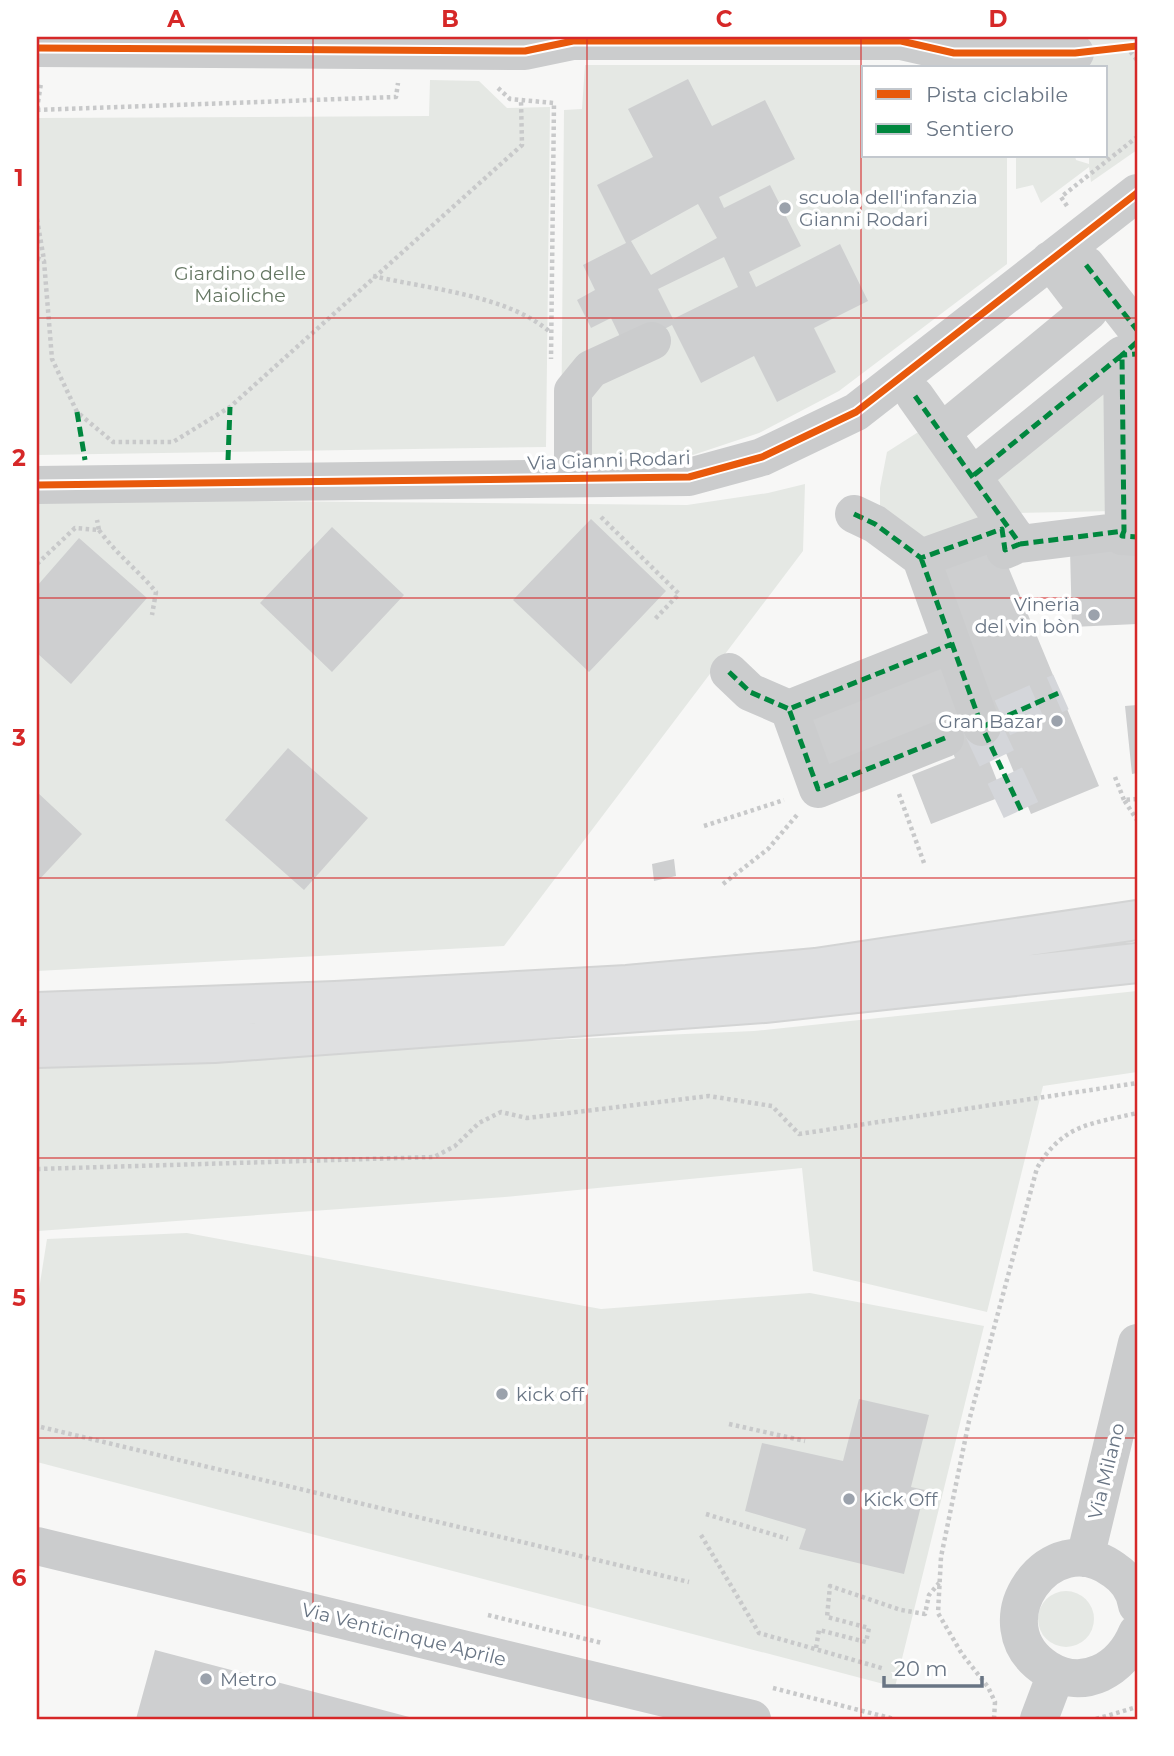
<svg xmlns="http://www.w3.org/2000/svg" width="1174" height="1756" viewBox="0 0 1174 1756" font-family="Montserrat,sans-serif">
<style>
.green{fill:#e5e8e4}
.building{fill:#cecfd0;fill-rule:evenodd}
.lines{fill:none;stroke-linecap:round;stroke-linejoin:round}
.minor-tunnel{stroke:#d4d6da;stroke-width:38;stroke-dasharray:38 19;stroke-linecap:butt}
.highway-casing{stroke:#d3d4d4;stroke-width:42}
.path{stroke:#c8c9ca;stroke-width:4.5;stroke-dasharray:3.5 3.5;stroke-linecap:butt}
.minor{stroke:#cbcccd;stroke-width:38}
.highway{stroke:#dfe0e1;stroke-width:38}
.quiet{stroke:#00873e;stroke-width:5;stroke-dasharray:10 5;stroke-linecap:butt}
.cycleway-casing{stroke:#fff;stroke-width:11}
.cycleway{stroke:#e8590c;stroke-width:7}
.grid{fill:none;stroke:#d62828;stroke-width:2;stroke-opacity:0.55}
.poi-dot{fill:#9ba2ac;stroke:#fff;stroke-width:2.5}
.labels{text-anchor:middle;stroke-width:7;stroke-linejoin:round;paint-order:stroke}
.poi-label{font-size:19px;fill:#697584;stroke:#fff;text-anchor:start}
.park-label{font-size:19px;fill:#657763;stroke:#fff}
.street-label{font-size:19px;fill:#697584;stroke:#fff}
.neatline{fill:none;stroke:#d62828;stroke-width:2.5}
.grid-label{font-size:23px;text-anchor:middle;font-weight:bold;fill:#d62828}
</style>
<rect width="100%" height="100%" fill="#f7f7f6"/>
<path class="green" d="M1103 37H1137V150L1091 182 1089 167 1041 203 1033 185 1016 189V156H1075L1076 160 1089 164V156H1106V68H1085L1084 39Z
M585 65H889L899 68H864V156H1007V264L839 391 759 433 693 455 561 456 564 110 582 109Z
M430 80 479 81 507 108 550 107 546 447 37 455V118L429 116Z
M1112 374 1114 511 1014 513 988 477Z
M923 429 994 521 928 550 880 515V488L887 452Z
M805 484 803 551 504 946 37 971V499L687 505 768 493Z
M1137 991V1072L1043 1086 987 1312 813 1271 802 1168 505 1197 38 1231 37 1235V1062L754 1031Z
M187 1233 601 1309 810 1293 984 1326 895 1687 37 1462V1302L47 1239Z
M1038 1619a28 28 0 1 1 56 0a28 28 0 1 1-56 0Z"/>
<path class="building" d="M688 79 712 126 765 100 795 159 719 197 724 208 770 185 801 246 749 272 756 287 840 244 868 301 814 328 836 372 777 402 754 356 701 383 672 325 626 349 611 318 591 328 577 300 595 290 583 265 626 243 597 185 653 157 628 109ZM698 204 717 238 651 275 631 241ZM724 257 738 287 673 319 658 289Z
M591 519 666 591 589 672 513 600Z
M332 527 404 595 332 672 260 603Z
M995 535 1099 786 1031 814 928 563Z
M79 538 147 598 71 684 37 653V586Z
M1137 548V624L1072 627 1070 550Z
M946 651 1003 796 931 824 912 775 955 758 945 733 822 781 795 710Z
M1137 705V773L1132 774 1125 706Z
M288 748 368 818 304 890 225 820Z
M37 792 82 834 37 882Z
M674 859 676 876 654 881 652 864Z
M859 1399 929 1415 911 1487 925 1490 904 1574 799 1549 806 1529 745 1511 762 1443 843 1461Z
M155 1650 413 1718V1719H136Z"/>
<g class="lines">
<path class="minor-tunnel" d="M1021 810 982 727 1061 692"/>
<defs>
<path id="highway" d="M37 1012 335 1001 627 985 816 968 1137 920
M37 1048 214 1043 764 1003 1137 963"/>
</defs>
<use href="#highway" class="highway-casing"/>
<path class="path" d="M1126 46 1137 60
M498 88 510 99 554 103 551 359
M37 109 41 83
M37 110 396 97 398 83
M1067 206 1061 197 1137 137
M37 219 44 260
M37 258 44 261 52 359 77 412 113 442H173L230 407 522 145 521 101
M373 276C428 289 509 295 551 333
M601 517 679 594 655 619
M99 530C116 554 138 570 156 592L152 615
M37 564 75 528 99 530 97 520
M1115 777 1124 800
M899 794 924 863
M1137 799 1124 800 1137 820
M704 826 784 800
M723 884 768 849 797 815
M37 1169 434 1157 455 1146 479 1123 501 1112 527 1118 709 1096 772 1106 799 1134 1137 1083
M729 1424 805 1441
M41 1427 689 1582
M706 1514 788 1539
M701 1535 759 1633 885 1669
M488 1615 602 1643
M816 1648 819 1630 866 1642 869 1628 827 1617 830 1586 901 1610 925 1614 929 1595 939 1583
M773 1688 894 1719
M994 1719 995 1702 988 1687 962 1654 938 1613 941 1557 969 1421 1037 1168C1063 1124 1091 1124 1137 1113
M1096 1719 1137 1707"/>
<path class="minor" d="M37 48 525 51 573 41H901L954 53H1075
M1086 265 1137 330
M915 396 1020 544 1124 531 1122 536 1137 537
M942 432 1089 311 1050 260
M974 475 1122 355 1124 531
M573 478V391L591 369 652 341
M37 485 689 477 762 457 856 412 1137 193
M854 514 875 524 921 558 1002 529 1005 550 1014 546
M921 558 982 727
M729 672 750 692 789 709
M945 738 818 789 789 709 952 644
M37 1546 752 1719
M1085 1558 1137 1343
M1137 1605C1135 1591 1126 1578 1114 1570 1050 1522 978 1625 1047 1669 1084 1692 1122 1669 1137 1633
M1039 1719 1056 1674"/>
<use href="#highway" class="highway"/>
<path class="quiet" d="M1086 265 1137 330
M1137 342 1122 355 1137 354
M915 396 1020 544 1124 531 1122 536 1137 537
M77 412 85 460
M228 460 230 407
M974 475 1122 355 1124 531
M854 514 875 524 921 558 1002 529 1005 550 1020 544
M921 558 982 727
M729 672 750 692 789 709
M945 738 818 789 789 709 952 644
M1021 810 982 727 1061 692"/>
<defs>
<path id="cycleway" d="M37 48 525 51 573 41H901L954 53H1075L1137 46
M37 485 689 477 762 457 856 412 1137 193"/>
</defs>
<use href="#cycleway" class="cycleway-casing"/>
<use href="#cycleway" class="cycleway"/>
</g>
<path class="grid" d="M313 37V1719M587 37V1719M861 37V1719M37 318H1137M37 598H1137M37 878H1137M37 1158H1137M37 1438H1137"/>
<g class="poi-dot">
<circle cx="785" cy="208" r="7"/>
<circle cx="1094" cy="615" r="7"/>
<circle cx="1057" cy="721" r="7"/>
<circle cx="502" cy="1394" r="7"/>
<circle cx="849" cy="1499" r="7"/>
<circle cx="206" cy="1679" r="7"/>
</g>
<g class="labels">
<g class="poi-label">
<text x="799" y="204">scuola dell'infanzia<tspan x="799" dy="22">Gianni Rodari</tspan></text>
<text x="1080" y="611" text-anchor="end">Vineria<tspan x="1080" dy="22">del vin bòn</tspan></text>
<text x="1043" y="728" text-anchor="end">Gran Bazar</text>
<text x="516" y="1401">kick off</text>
<text x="863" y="1506">Kick Off</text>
<text x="220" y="1686">Metro</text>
</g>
<g class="park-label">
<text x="240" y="280">Giardino delle<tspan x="240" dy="22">Maioliche</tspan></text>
</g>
<g class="street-label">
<text transform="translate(609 460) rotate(-2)" y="7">Via Gianni Rodari</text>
<text transform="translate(1106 1471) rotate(-76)" y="7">Via Milano</text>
<text transform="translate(404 1634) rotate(14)" y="7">Via Venticinque Aprile</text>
</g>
</g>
<rect width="1174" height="1756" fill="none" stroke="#ffffff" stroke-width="77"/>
<rect x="862" y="66" width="245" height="91" fill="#ffffff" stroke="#c3c8ce" stroke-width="2"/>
<rect x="876" y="89" width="35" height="10" fill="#e8590c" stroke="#c3c8ce" stroke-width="2"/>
<text x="926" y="102" font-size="21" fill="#697584">Pista ciclabile</text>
<rect x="876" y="124" width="35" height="10" fill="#00873e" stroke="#c3c8ce" stroke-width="2"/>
<text x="926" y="136" font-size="21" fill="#697584">Sentiero</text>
<path d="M884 1676v10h98v-10" fill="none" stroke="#697584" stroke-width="3.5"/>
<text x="894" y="1676" font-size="21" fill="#697584" stroke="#ffffff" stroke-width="5" paint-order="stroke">20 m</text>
<rect x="38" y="38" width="1098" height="1680" class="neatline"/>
<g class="grid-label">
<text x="176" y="27">A</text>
<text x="450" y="27">B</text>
<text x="724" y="27">C</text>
<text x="998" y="27">D</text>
<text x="19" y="186">1</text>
<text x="19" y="466">2</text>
<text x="19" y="746">3</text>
<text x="19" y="1026">4</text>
<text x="19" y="1306">5</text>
<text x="19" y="1586">6</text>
</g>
</svg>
